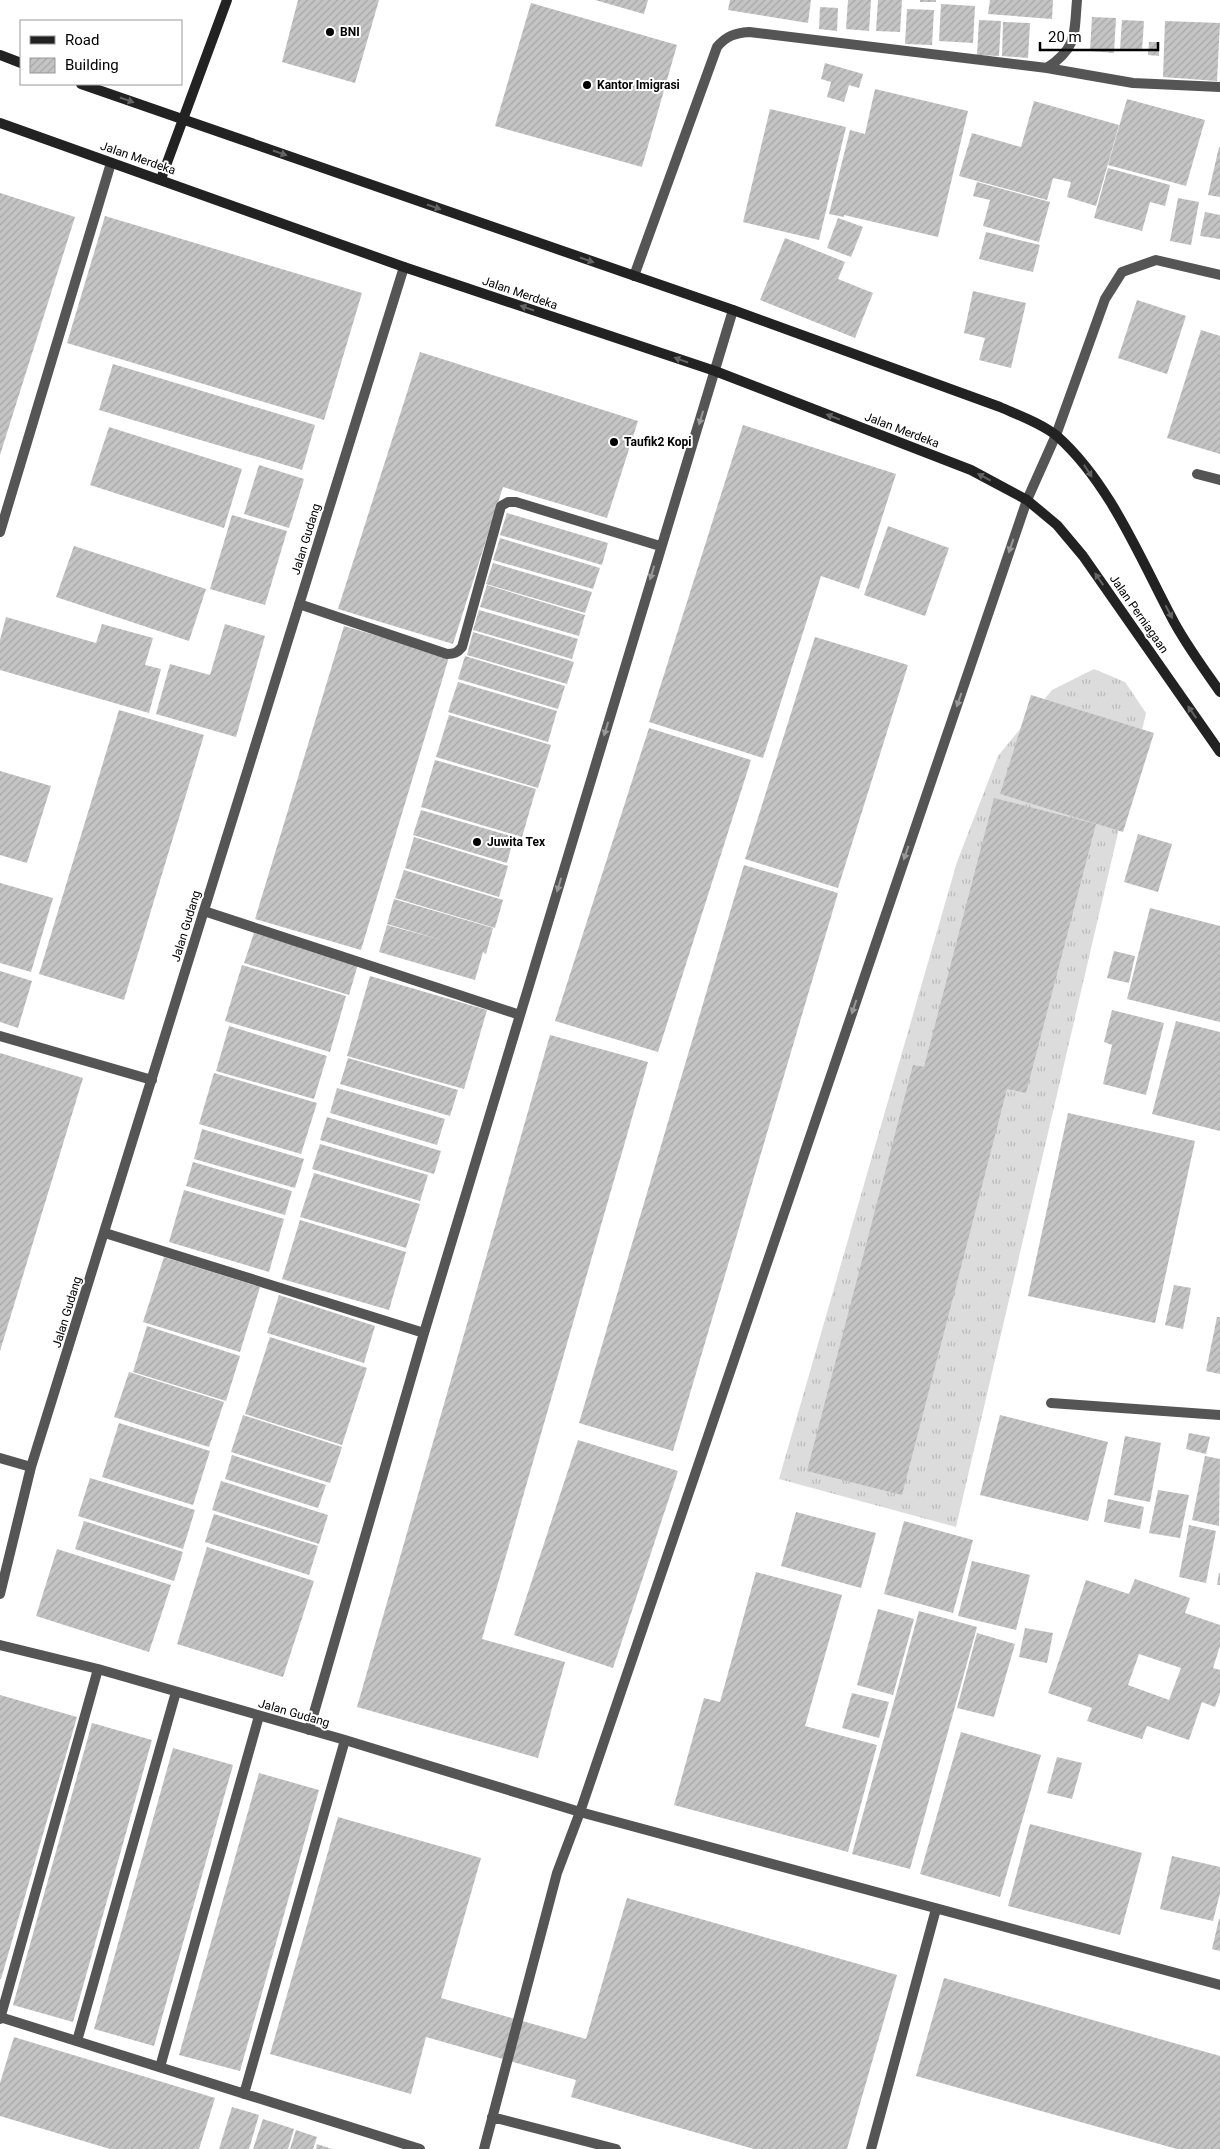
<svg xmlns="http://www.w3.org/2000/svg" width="1220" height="2149" viewBox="0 0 1220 2149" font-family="Roboto,sans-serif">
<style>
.grass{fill:url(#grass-tufts)}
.building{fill:url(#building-hatch);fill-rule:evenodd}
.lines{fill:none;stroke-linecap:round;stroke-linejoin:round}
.lane{stroke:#555;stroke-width:10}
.street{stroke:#555;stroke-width:10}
.secondary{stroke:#222;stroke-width:10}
.oneway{fill:#646464}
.oneway2{fill:#999}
.poi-dot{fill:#000;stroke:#fff;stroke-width:2}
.labels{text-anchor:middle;stroke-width:4;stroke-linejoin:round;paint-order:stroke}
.poi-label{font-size:12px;font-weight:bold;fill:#000;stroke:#fff;text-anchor:start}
.street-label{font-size:12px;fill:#000;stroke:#fff}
</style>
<defs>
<pattern id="grass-tufts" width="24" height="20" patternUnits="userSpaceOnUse" patternTransform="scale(1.25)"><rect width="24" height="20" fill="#dcdcdc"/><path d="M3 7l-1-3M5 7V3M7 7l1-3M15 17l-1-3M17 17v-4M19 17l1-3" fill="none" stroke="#bbb"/></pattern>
<pattern id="building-hatch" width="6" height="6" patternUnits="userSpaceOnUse" patternTransform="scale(1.25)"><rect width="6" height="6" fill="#c4c4c4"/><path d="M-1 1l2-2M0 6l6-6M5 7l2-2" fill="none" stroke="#a7a7a7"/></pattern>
</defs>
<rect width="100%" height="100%" fill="#fff"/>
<path class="grass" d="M1094 669 1125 682 1146 713 956 1527 779 1479 957 862 998 756 1052 690Z"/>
<path class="building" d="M298 0H379L355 83 282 62Z
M595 0H648L644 14Z
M730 0H811L808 23 728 10Z
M848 0H871L869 31 846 29Z
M878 0H902L900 32 876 31Z
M920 0H936V2H920Z
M990 0H1053L1052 19 988 14Z
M531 3 677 45 642 167 495 126Z
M941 4 975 6 973 43 939 41Z
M820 7 838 8 837 31 819 29Z
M907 9 934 10 932 45 905 44Z
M1092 17 1116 18 1114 53 1090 51Z
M979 20 1001 21 999 56 977 55Z
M1122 20 1144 21 1142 51 1120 49Z
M1165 21 1220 23 1217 81 1163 77Z
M1003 22 1030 23 1028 58 1002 56Z
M1149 42H1159V56L1148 55Z
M825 63 863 74 859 88 849 85 844 102 827 97 831 82 821 79Z
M875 89 968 111 938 237 844 215V217L829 214 850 130 865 134Z
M1127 99 1205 120 1186 186 1108 165Z
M1034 101 1119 125 1096 206 1067 197 1071 182 1053 178 1047 200 959 176 972 133 1021 147Z
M770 109 846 127 819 240 743 222Z
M1219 147H1220V197L1208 195Z
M1108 168 1170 185 1165 206 1150 202 1142 231 1094 218Z
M977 182 1050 202 1039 242 983 226 990 200 973 196Z
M0 193 75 217 0 455Z
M1178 198 1199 202 1191 245 1170 241Z
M1205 212 1220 215V239L1200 236Z
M105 216 362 293 324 420 67 343Z
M838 218 863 227 851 257 827 248Z
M986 232 1040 245 1033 272 979 259Z
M785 238 845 262 838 279 873 293 855 338 760 300Z
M973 291 1026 303 1011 368 979 360 985 338 964 333Z
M1137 300 1186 316 1167 374 1118 358Z
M1201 330 1220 336V454L1167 438Z
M420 352 638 421 607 518 503 487 453 644 338 609Z
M113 364 315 425 302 470 99 410Z
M743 425 896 474 859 589 821 576 763 758 649 722Z
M109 427 242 469 224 528 90 485Z
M259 465 304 479 289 528 244 514Z
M507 513 608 543 602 565 500 535Z
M232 515 287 531 265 605 210 589Z
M888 526 949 548 925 616 864 595Z
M500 538 600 568 593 589 493 560Z
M74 546 206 589 189 641 56 597Z
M493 563 592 592 585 613 486 584Z
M487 585 585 615 579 636 480 607Z
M479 610 578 639 572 659 473 630Z
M6 617 96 643 102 624 153 638 145 665 161 669 149 713 0 670V640Z
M225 624 265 636 236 737 156 714 170 664 210 675Z
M344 626 449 657 361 950 255 919Z
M473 632 574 662 567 684 467 655Z
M815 637 908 665 838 888 745 859Z
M465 656 565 686 558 709 458 679Z
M458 682 557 711 548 742 448 712Z
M1031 695 1154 733 1123 832 1000 794Z
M119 710 204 735 124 1000 39 974Z
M449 715 551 745 538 788 436 757Z
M649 728 751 760 658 1052 555 1021Z
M435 760 536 789 522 837 421 807Z
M0 771 51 786 27 863 0 855Z
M994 798 1096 824 1026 1093 1007 1089 902 1495 807 1471 913 1065 924 1067Z
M421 810 514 837 507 863 413 835Z
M1138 834 1172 844 1158 892 1124 882Z
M414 837 508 866 499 897 405 868Z
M744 865 838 893 673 1451 579 1423Z
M404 870 503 900 495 928 395 898Z
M0 883 53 898 31 972 0 963Z
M394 899 493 928 486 954 483 952 475 980 379 952 387 925 445 941 387 924Z
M1150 908 1220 926V1022L1127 999Z
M254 933 358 964 349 995 244 963Z
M1114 951 1135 956 1129 983 1107 978Z
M242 965 346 996 330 1052 225 1021Z
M0 971 32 981 18 1028 0 1022Z
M370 976 487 1010 464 1089 347 1056Z
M1112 1010 1164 1023 1146 1095 1103 1084 1112 1045 1104 1042Z
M1176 1021 1220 1032V1131L1152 1114Z
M229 1026 327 1056 314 1099 216 1071Z
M550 1035 648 1062 482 1639 565 1662 538 1758 357 1707Z
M0 1053 83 1078 0 1351Z
M348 1058 458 1090 450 1116 340 1084Z
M214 1073 317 1103 301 1154 199 1124Z
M337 1088 445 1119 437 1145 330 1113Z
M1068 1113 1195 1141 1155 1323 1028 1296Z
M327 1117 441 1151 434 1174 320 1140Z
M202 1129 304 1159 295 1188 194 1159Z
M320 1144 428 1175 420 1201 312 1169Z
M193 1162 292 1191 285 1215 186 1186Z
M314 1173 420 1204 406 1248 300 1217Z
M184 1190 284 1219 269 1272 169 1242Z
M300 1220 406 1252 389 1310 282 1279Z
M164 1257 260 1287 240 1352 143 1322Z
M1174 1285 1191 1288 1183 1329 1165 1325Z
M279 1295 375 1326 364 1363 267 1333Z
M1217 1317H1220V1374L1206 1371Z
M147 1326 240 1356 226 1401 133 1372Z
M270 1337 367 1368 342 1445 245 1414Z
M129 1372 224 1402 209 1447 114 1417Z
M243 1415 342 1447 330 1483 231 1452Z
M1000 1415 1108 1442 1088 1521 980 1495Z
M119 1423 210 1451 193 1505 102 1477Z
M1189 1433 1210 1437 1206 1454 1186 1449Z
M1125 1436 1161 1443 1150 1502 1114 1495Z
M578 1440 678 1471 613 1668 514 1635Z
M232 1455 326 1485 318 1508 225 1479Z
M1205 1456 1220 1459 1219 1526 1192 1520Z
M90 1478 195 1510 183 1549 78 1516Z
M221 1481 328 1515 319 1544 212 1510Z
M1158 1490 1189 1495 1180 1538 1149 1533Z
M1108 1499 1144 1507 1140 1529 1104 1522Z
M796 1512 876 1533 861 1588 781 1566Z
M214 1514 318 1546 309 1575 205 1542Z
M84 1521 183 1552 174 1581 75 1549Z
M904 1521 973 1540 953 1613 884 1594Z
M1189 1525 1216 1531 1206 1583 1179 1577Z
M207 1547 314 1581 283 1677 177 1644Z
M57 1549 171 1585 149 1652 36 1616Z
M972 1561 1030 1575 1016 1630 958 1616Z
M756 1572 842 1595 805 1726 877 1745 848 1852 674 1805 704 1698 720 1702Z
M1219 1573H1220V1585H1217Z
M1135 1579 1190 1598 1185 1613 1220 1625V1646L1213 1668 1220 1670V1693L1215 1707 1202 1702 1189 1740 1147 1726 1142 1739 1087 1721 1092 1708 1048 1693 1086 1580 1129 1594ZM1139 1654 1181 1668 1169 1700 1128 1685Z
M878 1609 914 1619 893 1695 857 1685Z
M919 1611 977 1627 910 1869 852 1854Z
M1025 1628 1053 1633 1047 1663 1019 1657Z
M977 1633 1015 1644 994 1717 957 1708Z
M852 1693 889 1702 879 1738 842 1728Z
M0 1695 77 1717 1 1979H0Z
M92 1723 152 1740 73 2022 13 2005Z
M961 1732 1041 1755 1000 1897 920 1874Z
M173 1748 233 1765 154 2046 94 2029Z
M1057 1757 1082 1763 1072 1799 1047 1793Z
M259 1773 319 1790 240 2071 179 2055Z
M338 1817 481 1858 441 1998 586 2039 627 1898 897 1975 847 2149H754L571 2097 576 2080 426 2037 411 2094 270 2054Z
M1030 1824 1142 1853 1120 1935 1008 1906Z
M1172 1856 1220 1867V1893L1213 1921 1160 1909Z
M1219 1919H1220V1951L1212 1949Z
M944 1978 1220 2056V2149H1177L916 2076Z
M14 2037 215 2098 199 2149H110L0 2116V2083Z
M232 2107 259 2115 249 2149H219Z
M263 2119 294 2129 288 2149H253Z
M296 2130 317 2137 313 2149H290Z
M317 2144 332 2149H316Z"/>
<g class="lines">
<path class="lane" d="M1056 435 1105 299 1122 272 1156 260 1220 275
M1197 474 1220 480"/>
<path class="street" d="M1047 68 1133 83 1220 87
M634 276 717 47C726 36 735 33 749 32L1047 68C1078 47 1074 34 1077 0
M0 532 111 163
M299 604 447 654C454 654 457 653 462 647L501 506 508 502H516L660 546
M204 911 520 1015
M0 1036 152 1080
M105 1233 424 1333
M1051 1403 1220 1415
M0 1458 31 1467
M0 1594 31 1467 404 267
M0 1645 98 1669 345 1740 580 1812 1220 1985
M309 1730 424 1333 733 310
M0 2017 420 2149
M0 2019 98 1669
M77 2041 176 1692
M160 2067 259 1716
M244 2094 345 1740
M492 2117 616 2149
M484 2149 557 1873 580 1812 1027 500 1056 435
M871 2149 936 1909"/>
<path class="secondary" d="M0 55 21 63
M81 84 733 310 1000 407C1018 415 1041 423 1057 436 1110 483 1141 560 1174 622 1187 646 1204 669 1220 692
M0 123 404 267 715 371 971 470 1027 500 1057 525 1083 556 1220 752
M161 179 227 0"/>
</g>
<defs><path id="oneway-solid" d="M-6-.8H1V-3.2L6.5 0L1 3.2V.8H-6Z" transform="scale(1.25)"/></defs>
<g class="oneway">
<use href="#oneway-solid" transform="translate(127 100) rotate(19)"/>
<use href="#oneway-solid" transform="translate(280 153) rotate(19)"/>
<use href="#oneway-solid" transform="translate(434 207) rotate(19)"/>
<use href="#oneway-solid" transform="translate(587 260) rotate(19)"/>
<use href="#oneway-solid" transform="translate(527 308) rotate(-161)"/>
<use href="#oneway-solid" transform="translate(681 360) rotate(-161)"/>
<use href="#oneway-solid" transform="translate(833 417) rotate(-159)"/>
<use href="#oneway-solid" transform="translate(1088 471) rotate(57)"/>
<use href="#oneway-solid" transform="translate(984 477) rotate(-152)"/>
<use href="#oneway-solid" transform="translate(1099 579) rotate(-125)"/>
<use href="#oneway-solid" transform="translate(1169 612) rotate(62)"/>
<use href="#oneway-solid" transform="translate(1192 712) rotate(-125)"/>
</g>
<g class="oneway2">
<use href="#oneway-solid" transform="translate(701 418) rotate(107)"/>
<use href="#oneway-solid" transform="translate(1011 546) rotate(109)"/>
<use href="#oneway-solid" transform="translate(652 573) rotate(107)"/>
<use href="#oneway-solid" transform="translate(959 700) rotate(109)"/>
<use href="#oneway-solid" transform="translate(606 729) rotate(107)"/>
<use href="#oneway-solid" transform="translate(906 853) rotate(109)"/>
<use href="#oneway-solid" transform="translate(559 885) rotate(107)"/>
<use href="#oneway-solid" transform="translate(854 1007) rotate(109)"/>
</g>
<g class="poi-dot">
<circle cx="330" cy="32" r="5"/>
<circle cx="587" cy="85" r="5"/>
<circle cx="614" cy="442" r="5"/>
<circle cx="477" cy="842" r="5"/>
</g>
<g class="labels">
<g class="poi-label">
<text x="340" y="36">BNI</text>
<text x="597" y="89">Kantor Imigrasi</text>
<text x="624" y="446">Taufik2 Kopi</text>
<text x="487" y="846">Juwita Tex</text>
</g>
<g class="street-label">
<text transform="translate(138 158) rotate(19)" y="4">Jalan Merdeka</text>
<text transform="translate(520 293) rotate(19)" y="4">Jalan Merdeka</text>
<text transform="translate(902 430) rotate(21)" y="4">Jalan Merdeka</text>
<text transform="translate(306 539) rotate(-73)" y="4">Jalan Gudang</text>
<text transform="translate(1139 614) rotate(55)" y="4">Jalan Perniagaan</text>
<text transform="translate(186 926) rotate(-73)" y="4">Jalan Gudang</text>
<text transform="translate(67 1312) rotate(-73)" y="4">Jalan Gudang</text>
<text transform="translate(294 1713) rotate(16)" y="4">Jalan Gudang</text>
</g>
</g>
<rect x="20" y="20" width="162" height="65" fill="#ffffff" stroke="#999999"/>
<rect x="30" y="36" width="25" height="8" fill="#222222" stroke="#999999"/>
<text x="65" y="45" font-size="15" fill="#000000">Road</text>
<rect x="30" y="58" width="25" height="15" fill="url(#building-hatch)" stroke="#999999"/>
<text x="65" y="70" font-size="15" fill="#000000">Building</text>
<path d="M1040 42v8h118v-8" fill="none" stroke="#000000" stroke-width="2.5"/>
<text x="1048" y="42" font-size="15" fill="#000000" stroke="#ffffff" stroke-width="4" paint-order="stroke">20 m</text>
</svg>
